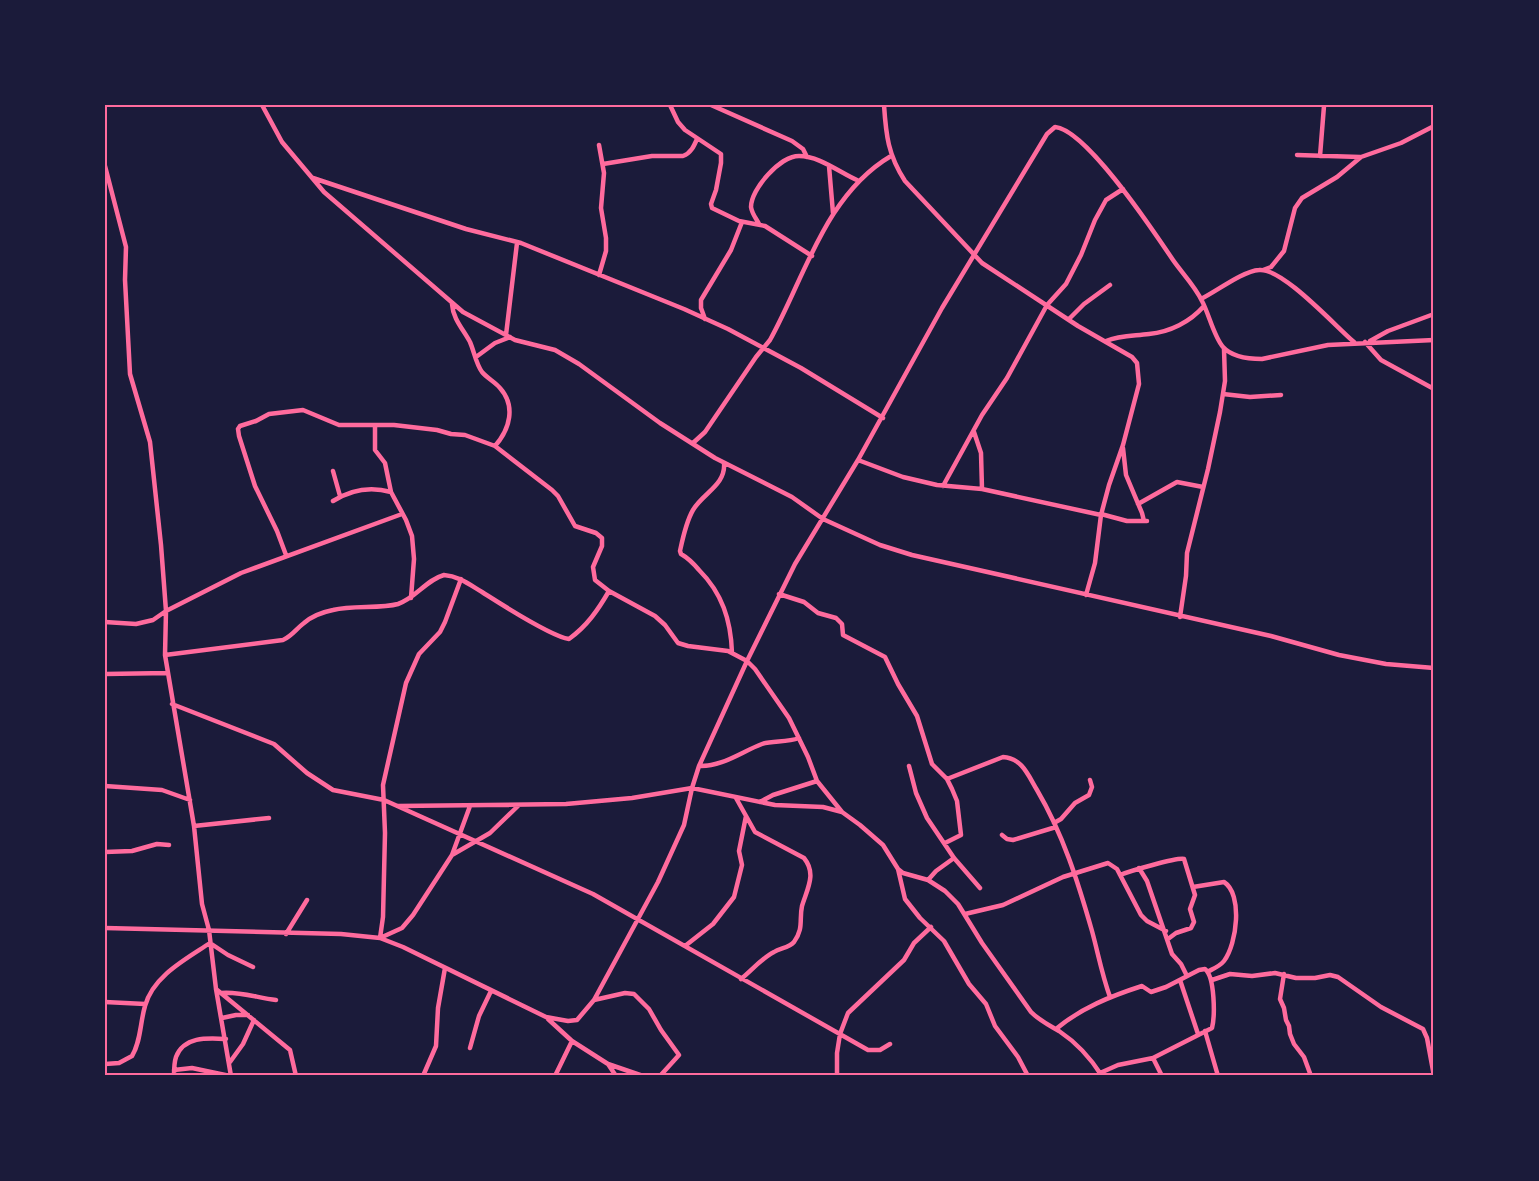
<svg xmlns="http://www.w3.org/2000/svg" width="1539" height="1181" viewBox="0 0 1539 1181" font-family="Commissioner,sans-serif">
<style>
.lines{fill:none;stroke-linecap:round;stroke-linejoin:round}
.minor{stroke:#ff6b9d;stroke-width:4.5}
.neatline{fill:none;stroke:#ff6b9d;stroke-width:2}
</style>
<rect width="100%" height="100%" fill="#1b1b3a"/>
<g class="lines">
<path class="minor" d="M262 105 282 142 324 192 463 312 515 340 555 350 579 364 660 423 715 458 792 497 823 519 880 545 912 555 1271 636 1339 655 1386 664 1434 668
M670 105 678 122 685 130 721 154V163L716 190 711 204 712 208 739 221 765 226 812 256
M711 105 792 141 803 149 807 157
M884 105C886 135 888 155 905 181L982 263 1078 326 1132 357 1137 363 1139 384 1123 445 1109 485 1101 515 1095 563 1086 595
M599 145 604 173 601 208 606 238V251L599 275
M1297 155 1360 157
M1320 156 1324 106
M603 164 652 156H683C691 153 694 146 697 139
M105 166 126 247 125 280 130 374 150 442 161 545 166 611 165 655 194 826 202 904 209 930 216 989 231 1076
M829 166 833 213
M313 178 466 229 521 243 684 309 728 329 801 368 883 418
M759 224C756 218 752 214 751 207 751 189 780 156 799 156 820 156 840 173 859 181
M1263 270 1271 267 1284 251 1295 208 1302 198 1337 177 1361 157 1401 143 1434 126
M1201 299C1217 291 1243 271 1259 270 1282 267 1336 327 1354 342
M452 304C453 319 463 329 470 342 474 351 476 364 482 372 487 378 495 382 500 388 516 406 510 429 495 446
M705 319 701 308V300L731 250 742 222
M1069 319 1084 304 1110 285
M506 335 517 243
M1106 341C1120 335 1134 336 1149 334 1170 332 1190 322 1204 306
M1370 341 1388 331 1434 314
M1365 342 1381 360 1434 389
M476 357 495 343 510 337
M1223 394 1250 397 1281 395
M375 426V450L385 463 391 492 406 520 412 536 414 559 411 598
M974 432 981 453 982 489
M693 443 705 432 756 357 770 340C805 277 825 195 891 156
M1123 448 1126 475 1142 513 1144 521
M858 460 903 477 937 485 982 489 1101 515
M724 463C726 485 703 493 693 510 686 522 683 537 680 551L681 554C688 558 694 564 699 570 722 593 731 620 732 653
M333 471 340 496
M943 486 982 415 1007 378 1047 305 1066 284 1081 255 1095 220 1106 200 1123 189
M333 501C352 489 370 486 391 492
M1138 504 1177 482 1203 487
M1101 514 1127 521H1147
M286 555 277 531 255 486 239 436 238 429 240 426 256 421 269 414 303 410 339 425H394L437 430 451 434 465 435 495 446 552 490 558 496 575 526 596 533 602 538V546L593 567 595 580 609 591 655 616 665 625 678 643 688 646 728 651 747 661 755 669 789 718 808 757 817 781 842 812
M779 594 804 602 818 613 836 618 842 624 843 635 885 657 898 684 917 716 932 764 947 779 952 789 957 801 961 835 945 843
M1180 617 1186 576 1187 553 1208 469 1220 412 1225 381 1224 349
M105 622 136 624 153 620 166 611 241 573 402 514
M165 655 283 640C292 636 296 629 304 623 312 616 323 612 333 610 353 605 380 609 398 604 416 598 426 580 444 575 459 576 470 585 482 592 501 604 550 636 569 639 587 626 598 610 609 591
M105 674 168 673
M172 704 274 744 307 773 333 790 384 800 593 894 868 1050H880L890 1044
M699 766C722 767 741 752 762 744 773 740 786 743 799 738
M909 766 916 793 927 818 954 858 980 888
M947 779 1003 757C1022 758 1028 775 1037 790 1063 834 1078 882 1092 931 1098 953 1102 975 1110 997
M105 786 162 790 190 800
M736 798 755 832 804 858C817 874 807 889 802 906 799 920 804 928 794 942 789 948 780 948 774 952 762 958 752 970 741 979
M760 802 773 795 817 781
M398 806 566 804 632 798 692 788 775 805 823 807 842 812 860 825 883 845 898 869 903 873 928 880 945 891 958 904 982 943 1031 1012C1040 1021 1049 1025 1059 1031 1077 1043 1090 1057 1102 1076
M1054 823 1061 819 1075 803 1089 795 1092 787 1090 780
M194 826 269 818
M1002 835 1007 839 1013 840 1056 827
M105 852 132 851 157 844 169 845
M452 855 490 833 518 806
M1139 868 1147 881 1172 954 1181 964 1187 976
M898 869 905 899 920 918 944 941 969 984 986 1004 995 1026 1018 1057 1028 1076
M1120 875C1130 871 1178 857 1184 859L1195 895 1190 909 1194 922 1191 928 1176 933 1168 939
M928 880 936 871 954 858
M1193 887 1224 882C1243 894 1237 944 1224 961 1220 966 1215 968 1209 971
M965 914 1003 905 1063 877 1108 863 1117 869 1141 915 1147 921 1166 931
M105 928 341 934 380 938 403 947 546 1017 568 1021 577 1020 594 1000 658 882 684 825 692 788 699 766 747 661 795 564 858 460 942 308 1047 134 1055 127C1087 130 1154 232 1173 260 1182 273 1195 286 1202 301 1209 314 1214 337 1223 347 1232 357 1249 359 1262 359L1328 345 1434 340
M286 934 307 900
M380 938 383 917 385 833 383 785 406 683 419 654 440 632 445 622 461 579
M380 938 402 928 413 915 452 855 470 806
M685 946 713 924 734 897 742 865 739 851 746 816
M1284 974 1280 999 1284 1008 1286 1020 1289 1026 1290 1034 1294 1044 1304 1057 1311 1076
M1180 980 1198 1034
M1212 980 1230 974 1252 976 1275 973 1296 978H1315L1330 975 1338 977 1381 1007 1423 1029 1427 1038 1434 1076
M216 989 290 1050 296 1076
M221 993C239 991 258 998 276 1000
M594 1000 625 993 634 994 649 1009 661 1030 679 1055 660 1076
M105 1002 145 1004
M222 1018 236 1015H248
M548 1019 572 1041 608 1064 643 1076
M1056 1029C1081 1008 1111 996 1142 986L1151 992 1166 987 1199 970 1205 969C1215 977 1215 1016 1212 1028L1153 1058 1118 1065 1100 1073
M1205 1031 1218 1076
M470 1048 479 1016 491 991
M1153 1058 1162 1076
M230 1062 243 1044 254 1020
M105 1064 119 1063 132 1056C141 1041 140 1023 145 1006 153 976 186 959 210 943L228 955 253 967
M608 1064 616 1076
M174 1070 192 1068 230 1076
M174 1076C174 1070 174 1063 176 1057 184 1036 208 1038 226 1039
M423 1076 436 1046 438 1008 445 968
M555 1076 572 1041
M837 1076V1053L840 1034 848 1013 904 960 914 943 931 927"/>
</g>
<rect width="1539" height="1181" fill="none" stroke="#1b1b3a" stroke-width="213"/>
<rect x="106" y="106" width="1326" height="968" class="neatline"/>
</svg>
